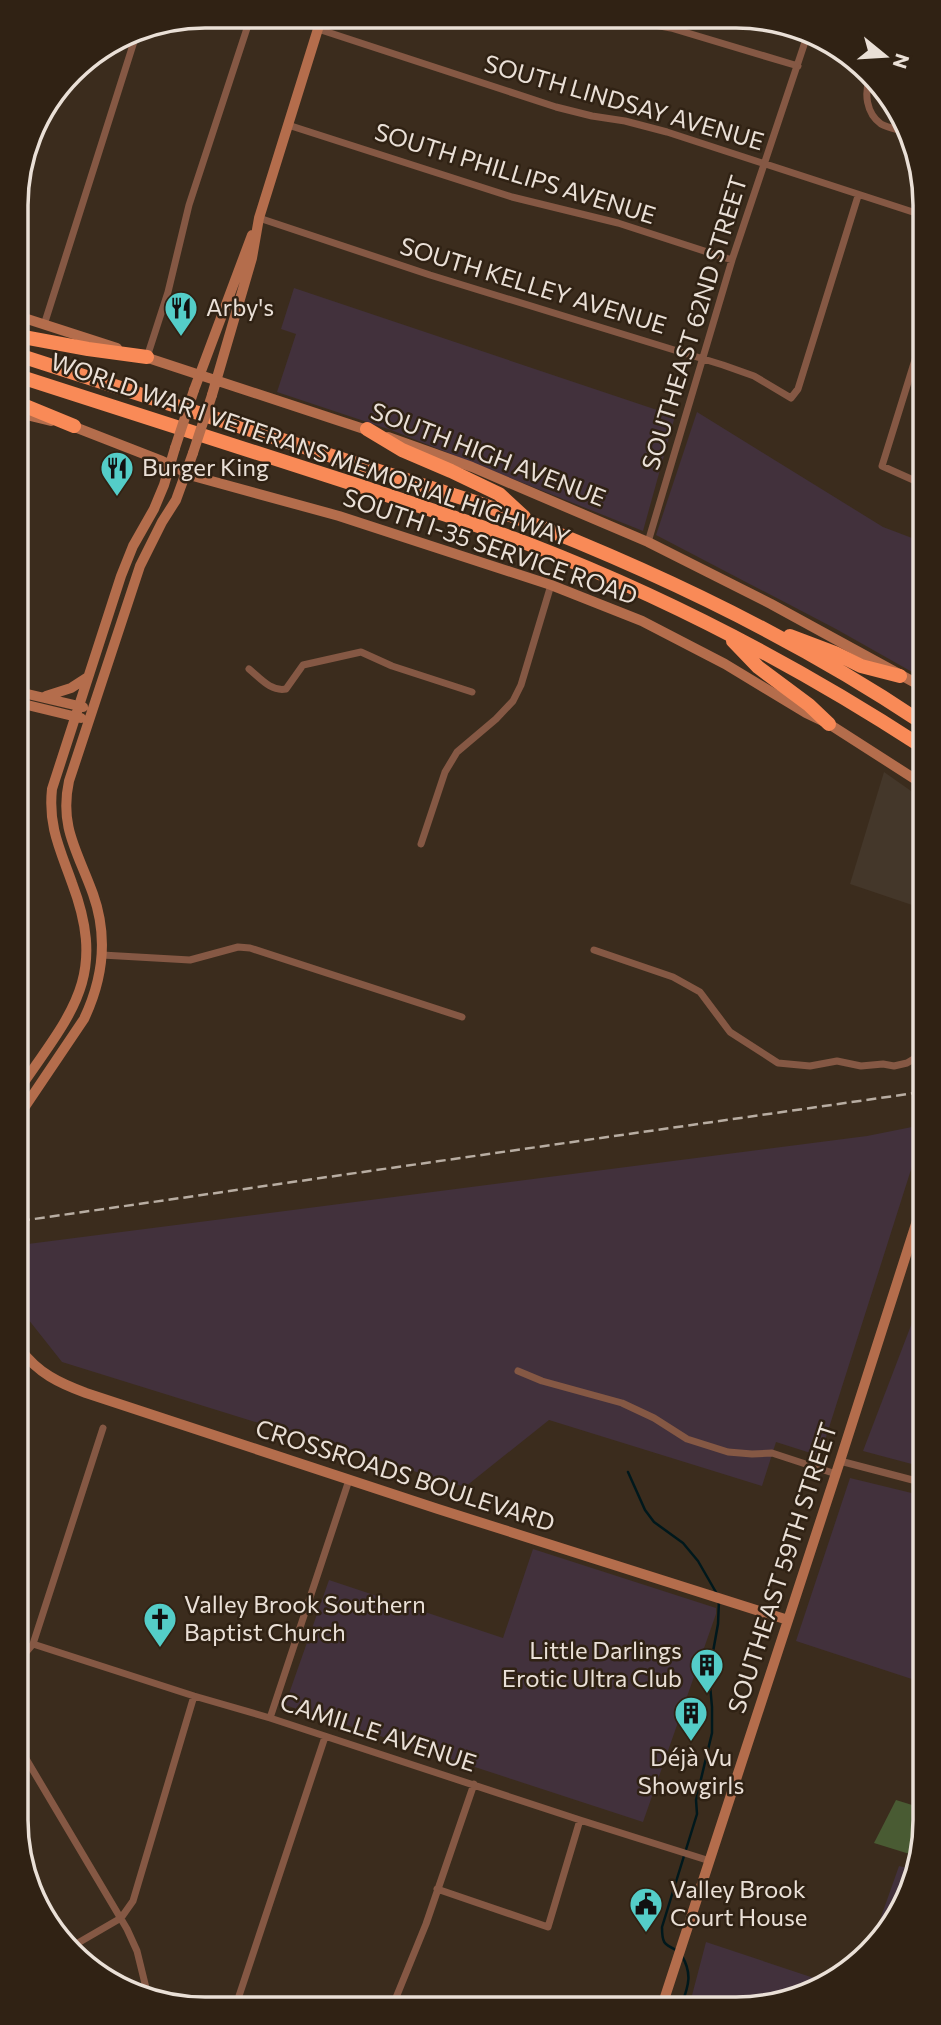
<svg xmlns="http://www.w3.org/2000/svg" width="941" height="2025" viewBox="0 0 941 2025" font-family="Commissioner,sans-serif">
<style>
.commercial{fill:#44372a}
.industrial{fill:#42313c}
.green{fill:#495b33}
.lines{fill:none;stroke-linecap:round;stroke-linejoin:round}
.stream{stroke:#00181c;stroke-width:2.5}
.street{stroke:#855844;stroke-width:7}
.secondary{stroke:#b46d4c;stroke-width:10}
.highway{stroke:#f98a57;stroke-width:14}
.rail{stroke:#b8ada2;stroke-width:2.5;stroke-dasharray:10 5;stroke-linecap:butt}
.secondary-bridge{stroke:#b46d4c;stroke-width:10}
.labels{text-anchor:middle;stroke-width:5;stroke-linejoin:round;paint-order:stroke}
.street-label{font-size:24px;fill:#eae0d7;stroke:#302214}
.poi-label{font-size:24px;fill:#eae0d7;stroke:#302214;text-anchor:start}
.rim{fill:none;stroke:#eae0d7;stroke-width:3.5}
</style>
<rect width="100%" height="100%" fill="#3b2c1d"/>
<path class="commercial" d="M884 772 921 798V908L850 884Z"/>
<path class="industrial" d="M294 288 675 416 643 531 391 430 277 392 296 334 281 329Z
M697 412 883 527 920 541 921 677 836 629 656 535Z
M922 1125V1135L820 1456 776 1442 762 1486 549 1420 465 1487 62 1362 28 1319 21 1293 20 1245 867 1136Z
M923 1294V1467L863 1451Z
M850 1478 924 1496V1683L796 1641Z
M533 1549 716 1608V1614L643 1822 285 1705 329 1580 503 1638Z
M899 1866 911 1869 886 1936 869 1951Z
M706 1942 829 1983 785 2003H690Z"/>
<path class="green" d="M896 1800 925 1809V1833L916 1856 874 1843Z"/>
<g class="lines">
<path class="stream" d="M628 1472 645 1510 654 1522 683 1543 698 1561 717 1594
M678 1951C664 1944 662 1944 662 1927L697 1814 696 1800 712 1733V1707L709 1674 718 1624 719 1600
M682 1956C692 1973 689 1985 682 2003"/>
<path class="street" d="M616 18 671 28 798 66
M318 29 556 107 592 116 625 121 667 132 919 214
M870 77C864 93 866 113 881 124 888 128 896 129 903 131
M288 125 512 197 618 223 732 260
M259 218 430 275 723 365 754 376 791 398 798 389 858 196
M44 325 138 29
M919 347 882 466 920 483
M147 357 168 292 189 205 251 16
M648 542 732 260 807 36
M249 669C260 678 271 692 286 689L303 665 361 652 392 666 472 692
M421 844 445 772 457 752 496 719 513 701 521 685 551 585
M594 950 673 977 700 992 730 1032 778 1063 810 1066 837 1061 861 1066 883 1064 894 1066 907 1063 922 1054
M102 955 190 960 238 947 250 948 462 1017
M518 1371 542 1381 622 1403 654 1418 687 1439 728 1452 752 1454 772 1453 836 1474
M840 1461 924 1483
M33 1644 194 1696 270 1718 580 1820 710 1861
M22 1657 33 1644 103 1428
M270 1718 349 1480
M22 1752 127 1929 137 1951 148 1996
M437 1889 548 1927 580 1820
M71 1947 121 1918 133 1901 194 1696
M236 2005 325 1737
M393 2005 426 1924 474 1784"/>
<path class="secondary" d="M18 316 117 348
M142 356 373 432
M194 390 252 235
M212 395 252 258 259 218 322 16
M18 413 51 421
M67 424 162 461 193 476 339 516 551 585 642 621 725 664 806 713 829 724 921 783
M388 437 472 467 648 542 771 604 921 686
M19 692 83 707
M46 696 71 688 88 677
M19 703 81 718
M20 1088C71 1013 108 978 72 883 60 849 48 826 52 789L121 576 133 546 154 509 164 485 175 448
M20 1114 84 1019C103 979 108 936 93 894 78 852 59 827 69 781L140 566 162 522 176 500 193 453
M21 1350C38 1373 59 1383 86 1393L438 1509 788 1620
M663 2003 840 1461 923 1202"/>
<path class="highway" d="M18 336 88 349 147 357
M18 355 484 505C636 562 785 631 921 722
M18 376C134 413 250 450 366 488 421 507 477 524 531 545 668 598 798 666 921 746
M18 403 74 426
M367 429 402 450 451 471 499 494 524 517
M790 636 835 653 861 666 900 676
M733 641 758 667 809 705 829 724"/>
<path class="rail" d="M20 1221 922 1092"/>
<path class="secondary-bridge" d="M175 448 194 390
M193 453 212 395"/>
</g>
<defs>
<symbol id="restaurant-pin" viewBox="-11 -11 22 30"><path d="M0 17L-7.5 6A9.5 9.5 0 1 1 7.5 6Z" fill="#54cdc8" stroke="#302214"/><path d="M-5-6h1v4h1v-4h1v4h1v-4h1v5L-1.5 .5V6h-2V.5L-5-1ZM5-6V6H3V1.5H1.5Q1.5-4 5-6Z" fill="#111"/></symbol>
<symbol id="church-pin" viewBox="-11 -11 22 30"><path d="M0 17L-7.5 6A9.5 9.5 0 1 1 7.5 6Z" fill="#54cdc8" stroke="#302214"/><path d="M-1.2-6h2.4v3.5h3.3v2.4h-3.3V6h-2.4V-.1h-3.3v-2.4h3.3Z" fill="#111"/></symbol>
<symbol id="building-pin" viewBox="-11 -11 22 30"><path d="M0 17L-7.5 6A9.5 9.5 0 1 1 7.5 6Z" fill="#54cdc8" stroke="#302214"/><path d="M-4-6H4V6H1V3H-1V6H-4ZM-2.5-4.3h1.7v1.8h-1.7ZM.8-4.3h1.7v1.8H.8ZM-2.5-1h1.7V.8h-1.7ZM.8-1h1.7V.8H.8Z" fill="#111"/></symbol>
<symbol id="civic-pin" viewBox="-11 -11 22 30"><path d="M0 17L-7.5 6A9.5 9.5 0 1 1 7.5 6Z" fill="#54cdc8" stroke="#302214"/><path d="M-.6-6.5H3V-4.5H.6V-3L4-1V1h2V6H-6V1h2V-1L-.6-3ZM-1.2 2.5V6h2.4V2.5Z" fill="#111"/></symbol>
</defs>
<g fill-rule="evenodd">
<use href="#restaurant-pin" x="162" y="289" width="38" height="52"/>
<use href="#restaurant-pin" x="98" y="449" width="38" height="52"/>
<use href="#church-pin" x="141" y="1600" width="38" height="52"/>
<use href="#building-pin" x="688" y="1646" width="38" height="52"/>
<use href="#building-pin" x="672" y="1694" width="38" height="52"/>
<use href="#civic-pin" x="627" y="1885" width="38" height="52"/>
</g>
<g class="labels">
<g class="street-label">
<text transform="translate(624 103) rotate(16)" y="8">SOUTH LINDSAY AVENUE</text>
<text transform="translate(515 174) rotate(17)" y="8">SOUTH PHILLIPS AVENUE</text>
<text transform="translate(533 286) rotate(17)" y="8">SOUTH KELLEY AVENUE</text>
<text transform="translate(695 323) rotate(-73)" y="8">SOUTHEAST 62ND STREET</text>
<text transform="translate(310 450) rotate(19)" y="8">WORLD WAR I VETERANS MEMORIAL HIGHWAY</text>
<text transform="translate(488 455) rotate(21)" y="8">SOUTH HIGH AVENUE</text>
<text transform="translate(490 547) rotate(19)" y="8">SOUTH I-35 SERVICE ROAD</text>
<text transform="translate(405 1476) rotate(18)" y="8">CROSSROADS BOULEVARD</text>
<text transform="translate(783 1568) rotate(-72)" y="8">SOUTHEAST 59TH STREET</text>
<text transform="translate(378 1733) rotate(18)" y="8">CAMILLE AVENUE</text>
</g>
<g class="poi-label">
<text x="206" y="316">Arby's</text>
<text x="142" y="476">Burger King</text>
<text x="184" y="1613">Valley Brook Southern<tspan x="184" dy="28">Baptist Church</tspan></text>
<text x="682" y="1659" text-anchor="end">Little Darlings<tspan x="682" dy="28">Erotic Ultra Club</tspan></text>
<text x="691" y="1766" text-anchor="middle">Déjà Vu<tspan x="691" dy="28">Showgirls</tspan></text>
<text x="670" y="1898">Valley Brook<tspan x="670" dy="28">Court House</tspan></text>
</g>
</g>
<path d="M0 0H941V2025H0ZM205 28H736A177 177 0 0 1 913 205V1820A177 177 0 0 1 736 1997H205A177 177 0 0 1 28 1820V205A177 177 0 0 1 205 28Z" fill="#302214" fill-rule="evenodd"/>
<path class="rim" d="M205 28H736A177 177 0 0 1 913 205V1820A177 177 0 0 1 736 1997H205A177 177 0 0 1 28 1820V205A177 177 0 0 1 205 28Z"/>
<g transform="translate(885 56) rotate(108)" stroke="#302214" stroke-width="5" paint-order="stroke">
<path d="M0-5L12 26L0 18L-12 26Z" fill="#eae0d7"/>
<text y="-10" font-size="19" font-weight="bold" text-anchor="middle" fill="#eae0d7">N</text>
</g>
</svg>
